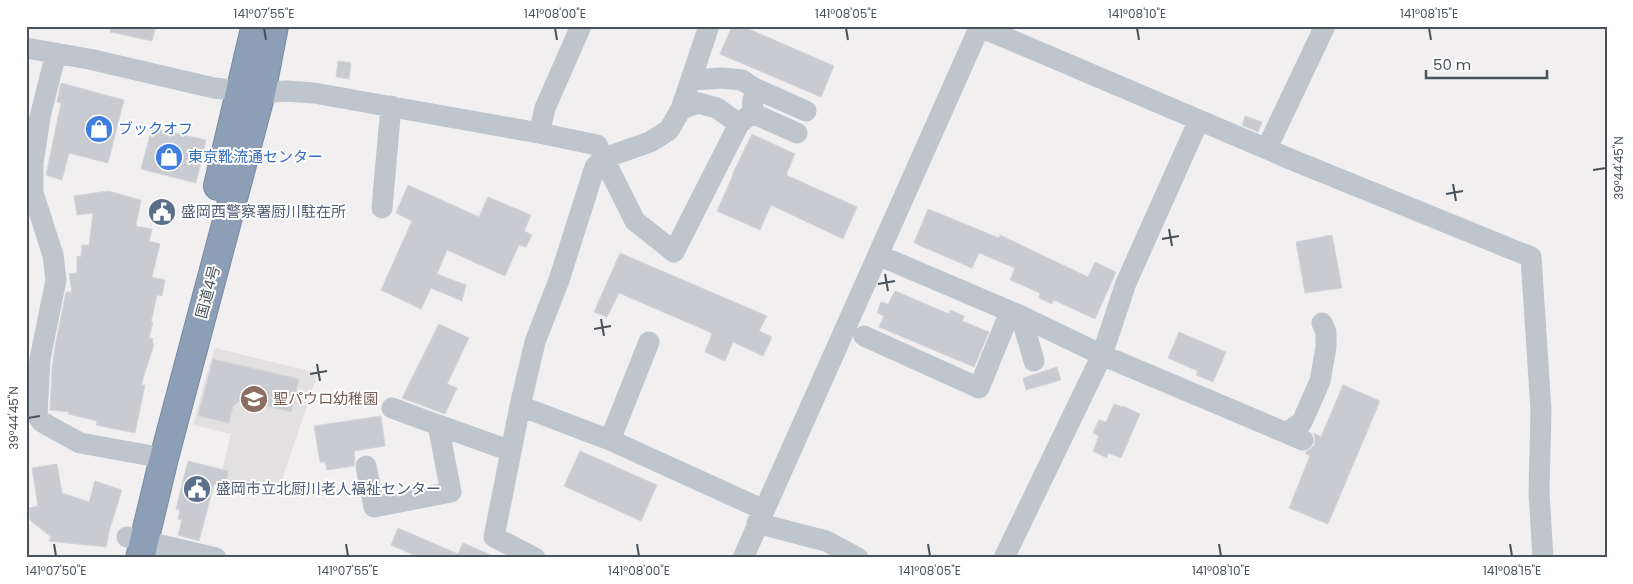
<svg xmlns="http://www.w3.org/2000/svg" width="1633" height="584" viewBox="0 0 1633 584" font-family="Poppins,'Noto Sans JP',sans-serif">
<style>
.education{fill:#e2e0e0}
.building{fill:#c9cbd1;stroke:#d3d5d9}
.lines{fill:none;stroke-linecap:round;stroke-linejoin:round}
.highway-casing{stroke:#7889a3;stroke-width:30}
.minor{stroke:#bfc5cc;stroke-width:21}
.highway{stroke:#8d9eb7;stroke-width:28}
.ticks{fill:none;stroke:#49515a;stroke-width:2}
.labels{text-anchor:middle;stroke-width:4;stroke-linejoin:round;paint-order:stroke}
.shop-label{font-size:15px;fill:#366cbe;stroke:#fff;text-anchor:start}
.service-label{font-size:15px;fill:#4e5e75;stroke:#fff;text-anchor:start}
.street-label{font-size:15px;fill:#49515a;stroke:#fff}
.education-label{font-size:15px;fill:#785e54;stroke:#fff;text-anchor:start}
.neatline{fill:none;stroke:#49515a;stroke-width:2}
.ticks-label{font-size:12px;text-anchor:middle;fill:#49515a}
</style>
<rect width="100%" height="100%" fill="#f1efef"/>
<path class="education" d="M215 348 318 373 278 491 220 478 231 434 193 425 208 369Z"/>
<path class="building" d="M111 26H156L152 41 110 32Z
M732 26H742L834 66 821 97 720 54Z
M338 61 351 63 349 79 336 77Z
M61 83 124 100 108 163 69 153 62 180 46 175 61 103 57 102Z
M1245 116 1262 122 1258 132 1242 125Z
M152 128 206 140 196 183 141 169Z
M752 134 795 154 786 175 857 207 843 239 771 205 760 230 717 211 733 175H732Z
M408 185 479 217 488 197 531 215 524 231 532 235 526 247 519 245 505 276 447 250 437 274 466 285 462 301 431 288 421 309 381 290 412 221 396 213Z
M108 191 141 200 136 226 152 229 149 241 160 244 152 277 165 280 162 296 157 295 151 322H153L149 338 153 339 152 343 154 344 141 385H145L135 433 96 425 97 421 68 414 69 412 50 410 52 368 55 347 66 292H72L69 274 77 273V256L81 257 82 245H89L93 213 77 215 74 196Z
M928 209 999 238 1000 235 1088 277 1095 262 1116 272 1095 319 1054 300 1052 304 1039 298 1040 293 1010 280 1015 268 979 253 972 268 914 243Z
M1332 235 1342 288 1305 293 1296 242Z
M620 253 767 316 759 331 772 337 763 356 733 342 725 361 705 352 712 333 619 293 607 317 594 312Z
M895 291 949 314 950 310 964 316 962 321 989 332 974 367 879 327 884 316 877 313 881 302 888 304Z
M439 324 469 338 447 384 457 388 445 414 402 398Z
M1179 332 1226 352 1213 382 1196 375 1198 371 1168 358Z
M213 359 299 379 291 412 242 400 233 406 229 423 198 416Z
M1057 367 1061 380 1026 390 1023 378Z
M1343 385 1380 401 1328 524 1289 508 1310 456 1305 453 1314 445 1315 439 1314 433 1321 437Z
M1114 404 1123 407V406L1140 414 1121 458 1108 453 1107 458 1093 451 1099 436 1093 433 1099 420 1106 422Z
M381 416 385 446 354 451 355 460 354 466 327 470 325 462H320L314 426Z
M580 451 657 485 641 521 564 486Z
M188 461 228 471 226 486 214 484 199 541 178 535 182 520 178 519 180 510 176 509Z
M57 464 62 493 89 502 95 481 122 490 110 528 106 547 49 541 51 537 30 520 29 508 38 506 32 468Z
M398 528 458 554 463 543 498 558H421L391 545Z"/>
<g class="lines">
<defs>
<path id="highway" d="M218 186 254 33
M140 558 164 458 261 93 274 26"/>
</defs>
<use href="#highway" class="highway-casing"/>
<path class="minor" d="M709 26 681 109 698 103 717 108 739 124 752 113
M978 26 1295 161 1531 257 1541 410 1539 493 1543 558
M26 48 89 59 214 88 261 93 286 91 314 93 539 133 597 145 635 221 674 252 739 124
M56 53 40 117 33 164V193L53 255 56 280 40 359 37 415 41 421 49 426 80 443 164 458
M691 80 722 78 742 80 754 88 806 111
M753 99 752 113 797 133
M539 133 545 108 581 26
M1267 148 1325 26
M382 208 391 106
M878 255 1021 316
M864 336 979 388 1010 312
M649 342 610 440 520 406 535 342 559 280 595 167 604 158 650 142 669 130 681 109
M1034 361 1021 316 1102 355 1126 283 1199 120
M520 406 494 537 535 558
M392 408 438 425
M1286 433 1302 422 1320 381 1326 347V332L1322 323
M610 440 764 510
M366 466 374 507 451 492 438 425 511 451
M757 523 826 541 858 558
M127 537 216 558
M743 558 980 26
M1004 558 1102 355 1303 440"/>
<use href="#highway" class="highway"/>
</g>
<path class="ticks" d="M264 28 266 40M555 28 557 40M846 28 848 40M1137 28 1139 40M1429 28 1431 40M1593 170 1606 168M1453 184 1456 201M1446 194 1463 191M1169 229 1172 246M1162 239 1179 236M885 274 888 291M878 284 895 281M601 319 604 336M594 329 611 326M317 364 320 381M310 374 327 371M28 418 40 416M54 544 56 556M346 544 348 556M637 544 639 556M928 544 930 556M1219 544 1221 556M1510 544 1512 556"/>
<defs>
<symbol id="shop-disc" viewBox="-11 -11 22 22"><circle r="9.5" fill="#3f7fe0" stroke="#fff"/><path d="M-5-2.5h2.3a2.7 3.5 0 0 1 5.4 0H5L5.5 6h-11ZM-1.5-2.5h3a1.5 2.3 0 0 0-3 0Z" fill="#fff"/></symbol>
<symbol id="civic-disc" viewBox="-11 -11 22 22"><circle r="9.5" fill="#5c6f8a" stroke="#fff"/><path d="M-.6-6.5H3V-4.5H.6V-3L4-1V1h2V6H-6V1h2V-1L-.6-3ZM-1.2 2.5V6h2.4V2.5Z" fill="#fff"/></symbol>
<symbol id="school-disc" viewBox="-11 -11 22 22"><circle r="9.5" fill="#8d6e63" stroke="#fff"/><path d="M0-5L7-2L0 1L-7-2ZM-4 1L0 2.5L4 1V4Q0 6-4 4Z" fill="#fff"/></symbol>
</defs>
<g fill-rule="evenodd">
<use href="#shop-disc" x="83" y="113" width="32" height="32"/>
<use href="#shop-disc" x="153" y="141" width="32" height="32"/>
<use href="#civic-disc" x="146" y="196" width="32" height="32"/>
<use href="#school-disc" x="238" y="383" width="32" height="32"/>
<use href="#civic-disc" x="181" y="473" width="32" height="32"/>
</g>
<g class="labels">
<g class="shop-label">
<text x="118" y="134">ブックオフ</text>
<text x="188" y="162">東京靴流通センター</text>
</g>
<g class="service-label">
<text x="181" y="217">盛岡西警察署厨川駐在所</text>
<text x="216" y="494">盛岡市立北厨川老人福祉センター</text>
</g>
<g class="street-label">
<text transform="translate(208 292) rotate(-75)" y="5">国道4号</text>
</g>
<g class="education-label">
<text x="273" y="404">聖パウロ幼稚園</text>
</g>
</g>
<rect width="1633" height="584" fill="none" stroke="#ffffff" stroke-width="55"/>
<path d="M1426 70v8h121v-8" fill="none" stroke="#49515a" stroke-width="2.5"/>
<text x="1433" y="70" font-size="15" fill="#49515a" stroke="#ffffff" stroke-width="4" paint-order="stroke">50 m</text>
<rect x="28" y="28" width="1578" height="528" class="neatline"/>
<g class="ticks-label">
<text x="264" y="18">141°07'55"E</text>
<text x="555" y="18">141°08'00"E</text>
<text x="846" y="18">141°08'05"E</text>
<text x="1137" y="18">141°08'10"E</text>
<text x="1429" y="18">141°08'15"E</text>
<text transform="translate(1619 168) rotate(-90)" y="4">39°44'45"N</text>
<text transform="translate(14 418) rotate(-90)" y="4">39°44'45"N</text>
<text x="56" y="575">141°07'50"E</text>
<text x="348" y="575">141°07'55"E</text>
<text x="639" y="575">141°08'00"E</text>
<text x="930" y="575">141°08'05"E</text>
<text x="1221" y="575">141°08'10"E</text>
<text x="1512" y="575">141°08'15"E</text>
</g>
</svg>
